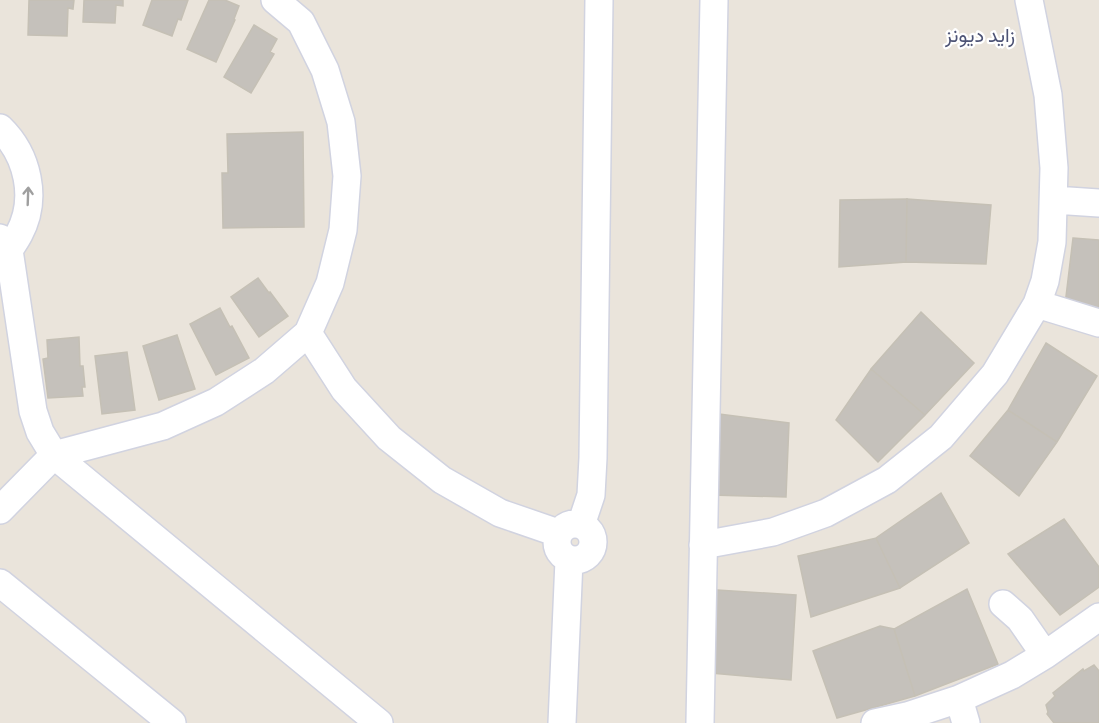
<svg xmlns="http://www.w3.org/2000/svg" width="1099" height="723" viewBox="0 0 1099 723" font-family="Commissioner,Vazirmatn,sans-serif">
<style>
.building{fill:#c5c1bb;stroke:#c5c0b5;stroke-width:1.5}
.lines{fill:none;stroke-linecap:round;stroke-linejoin:round}
.minor-casing{stroke:#d1d3e0;stroke-width:30}
.minor{stroke:#fff;stroke-width:27}
.oneway{stroke:#9f9f9f}
.labels{text-anchor:middle;stroke-width:4.5;stroke-linejoin:round;paint-order:stroke}
.quarter-label{font-size:20px;fill:#4d5375;stroke:#fff}
</style>
<rect width="100%" height="100%" fill="#eae4db"/>
<path class="building" d="M29 0H74L73 9 68 8 67 36 28 35Z
M84 0H123V6L116 5 115 23 83 22Z
M152 0H188L181 20 178 19 172 36 143 25Z
M209 0H225L239 6 234 19 235 20 216 62 187 49Z
M254 25 277 39 270 52 274 54 251 93 224 77Z
M303 132 304 227 223 228 222 173H228L227 134Z
M907 199 991 205 986 264 906 262Z
M907 199 906 262 839 267 840 200Z
M1073 238 1099 240V316L1065 305Z
M258 278 269 293 270 292 288 316 259 337 231 297Z
M220 308 230 327 232 326 249 358 216 375 190 324Z
M921 312 974 363 925 415 871 369Z
M177 335 195 389 159 400 143 346Z
M79 337 80 366H83L85 387H82L83 396 48 398 43 359 48 358 47 340Z
M1046 343 1097 376 1057 442 1008 410Z
M127 352 135 410 102 414 95 356Z
M871 369 925 415 878 462 836 420Z
M1008 410 1057 442 1019 496 970 456Z
M719 414 789 423 786 497 711 495Z
M941 493 969 543 900 588 876 538Z
M1064 519 1099 567V587L1060 615 1008 554Z
M876 538 900 588 811 617 798 556Z
M967 589 998 664 915 696 894 629Z
M717 590 796 595 791 680 711 673Z
M880 626 894 629 915 696 837 718 813 651Z
M1094 665 1099 671V723H1054L1047 714 1048 712 1046 705 1055 696 1053 693 1083 669 1084 671Z"/>
<g class="lines">
<defs>
<path id="minor" d="M0 128C28 155 38 199 19 234 16 240 12 245 9 250
M1054 200 1099 203
M0 238 9 250 33 411 40 432 54 455 379 723
M1037 304 1099 323
M308 333 344 389 389 438 442 480 500 513 558 533
M0 510 54 455 163 426 216 402 264 371 308 333 330 283 343 230 347 176 341 122 325 70 301 22 275 0
M557 542a18 18 0 1 1 36 0a18 18 0 1 1-36 0Z
M581 525 591 495 593 458 599 0
M703 545 773 532 826 513 887 480 941 437 995 374 1037 304 1045 281 1052 242 1054 168 1048 95 1029 0
M0 583 172 723
M1003 604 1020 619 1045 655
M959 699 966 723
M562 723 569 560
M700 723 714 0
M875 723 907 716 959 699 1012 675 1045 655 1099 617"/>
</defs>
<use href="#minor" class="minor-casing"/>
<use href="#minor" class="minor"/>
</g>
<defs><path id="oneway-shaft" d="M-6 0H5M1.5-3L5.5 0L1.5 3" fill="none" stroke-width="1.6" stroke-linecap="round" stroke-linejoin="round" transform="scale(1.5)"/></defs>
<use class="oneway" href="#oneway-shaft" transform="translate(28 196) rotate(-88)"/>
<g class="labels">
<g class="quarter-label">
<text x="980" y="42">زايد ديونز</text>
</g>
</g>
</svg>
